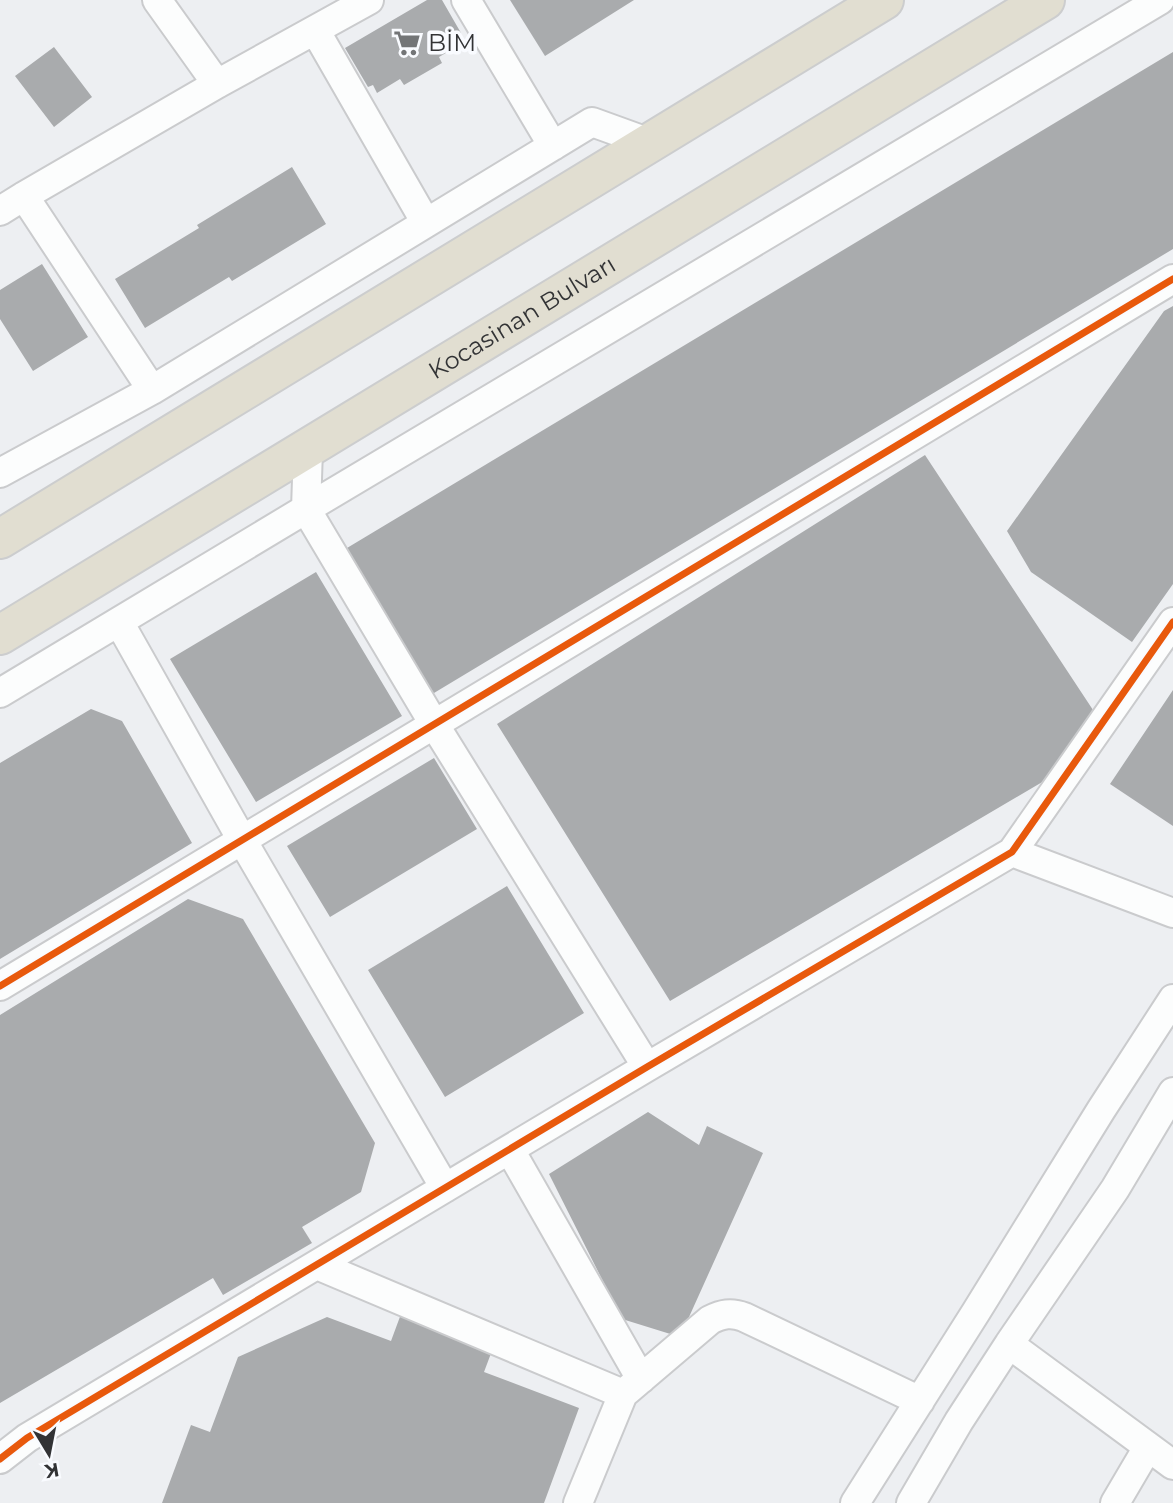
<svg xmlns="http://www.w3.org/2000/svg" width="1173" height="1503" viewBox="0 0 1173 1503" font-family="Montserrat,sans-serif">
<style>
.building{fill:#a9abad}
.lines{fill:none;stroke-linecap:round;stroke-linejoin:round}
.minor-casing{stroke:#cacbcd;stroke-width:32}
.highway-casing{stroke:#cccdce;stroke-width:42}
.minor{stroke:#fcfdfd;stroke-width:28}
.highway{stroke:#e1ded1;stroke-width:38}
.cycleway-casing{stroke:#f9fbff;stroke-width:11}
.cycleway{stroke:#e8590c;stroke-width:7}
.labels{text-anchor:middle;stroke-width:7;stroke-linejoin:round;paint-order:stroke}
.poi-label{font-size:24px;fill:#323335;stroke:#f9fbff;text-anchor:start}
.street-label{font-size:24px;fill:#323335;stroke:#f9fbff}
</style>
<rect width="100%" height="100%" fill="#edeff2"/>
<path class="building" d="M427 0H442L461 33 457 36 461 44 439 57 442 63 404 85 400 79 377 93 373 85 368 87 345 48Z
M510 0H634L545 56Z
M54 47 92 97 54 127 15 76Z
M1173 52V249L429 696 342 551Z
M292 167 326 224 232 281 229 277 145 328 115 279 199 228 197 225Z
M42 264 88 337 33 371 0 319V290Z
M1173 306V584L1132 642 1031 572 1007 531 1164 311Z
M925 455 1093 710 1044 781 670 1001 497 724Z
M316 572 402 716 256 802 170 659Z
M1173 690V826L1110 784Z
M91 709 122 721 192 843 0 959V763Z
M434 758 477 829 330 917 287 846Z
M507 886 584 1013 445 1097 368 970Z
M188 899 243 919 375 1143 361 1192 302 1227 312 1243 223 1295 213 1278 0 1403V1015Z
M648 1112 699 1145 707 1126 763 1153 680 1337 622 1319 549 1174Z
M401 1314 493 1348 484 1372 579 1408 544 1503H162L191 1425 210 1432 238 1357 327 1317 391 1341Z"/>
<g class="lines">
<defs>
<path id="minor" d="M157 0 217 84
M466 0 553 146
M315 30 426 223
M24 196 152 390
M0 211 24 196 217 84 369 0
M308 449 306 509 434 724 647 1067
M0 473 152 390 592 122 650 143
M119 622 242 840 445 1188
M0 693 306 509 1160 0
M1012 852 1173 913
M0 986 1173 279
M510 1150 641 1379
M317 1265 623 1394
M1009 1344 1173 1465
M0 1459 27 1438 647 1067 1012 852 1173 622
M578 1503 623 1394 710 1320C722 1314 731 1312 744 1317L920 1401
M855 1503 976 1312 1101 1110 1173 999
M911 1503 959 1421 1009 1344 1115 1189 1173 1092
M1115 1503 1148 1447"/>
<g id="highway">
<path d="M0 539 884 0"/>
<path id="s1" d="M0 635 1045 0"/>
</g>
</defs>
<use href="#minor" class="minor-casing"/>
<use href="#highway" class="highway-casing"/>
<use href="#minor" class="minor"/>
<use href="#highway" class="highway"/>
<defs>
<path id="cycleway" d="M0 986 1173 279
M0 1459 27 1438 647 1067 1012 852 1173 622"/>
</defs>
<use href="#cycleway" class="cycleway-casing"/>
<use href="#cycleway" class="cycleway"/>
</g>
<defs>
<symbol id="supermarket-bare" viewBox="-9 -9 18 18"><path d="M-6-5.5h2.5l.6 2H6L4.5 2H-2.5L-4.4-4H-6ZM-1.5 3.2a1.3 1.3 0 1 0 .1 0ZM3 3.2a1.3 1.3 0 1 0 .1 0Z" fill="#737577" stroke="#f9fbff" stroke-width="2.5" paint-order="stroke"/></symbol>
</defs>
<g fill-rule="evenodd">
<use href="#supermarket-bare" x="388" y="24" width="38" height="38"/>
</g>
<g class="labels">
<g class="poi-label">
<text x="428" y="51">BİM</text>
</g>
<g class="street-label">
<text dy="8" stroke="none"><textPath href="#s1" startOffset="611">Kocasinan Bulvarı</textPath></text>
</g>
</g>
<g transform="translate(49 1454) rotate(170)" stroke="#f9fbff" stroke-width="5" paint-order="stroke">
<path d="M0-5L12 26L0 18L-12 26Z" fill="#323335"/>
<text y="-10" font-size="19" font-weight="bold" text-anchor="middle" fill="#323335">K</text>
</g>
</svg>
